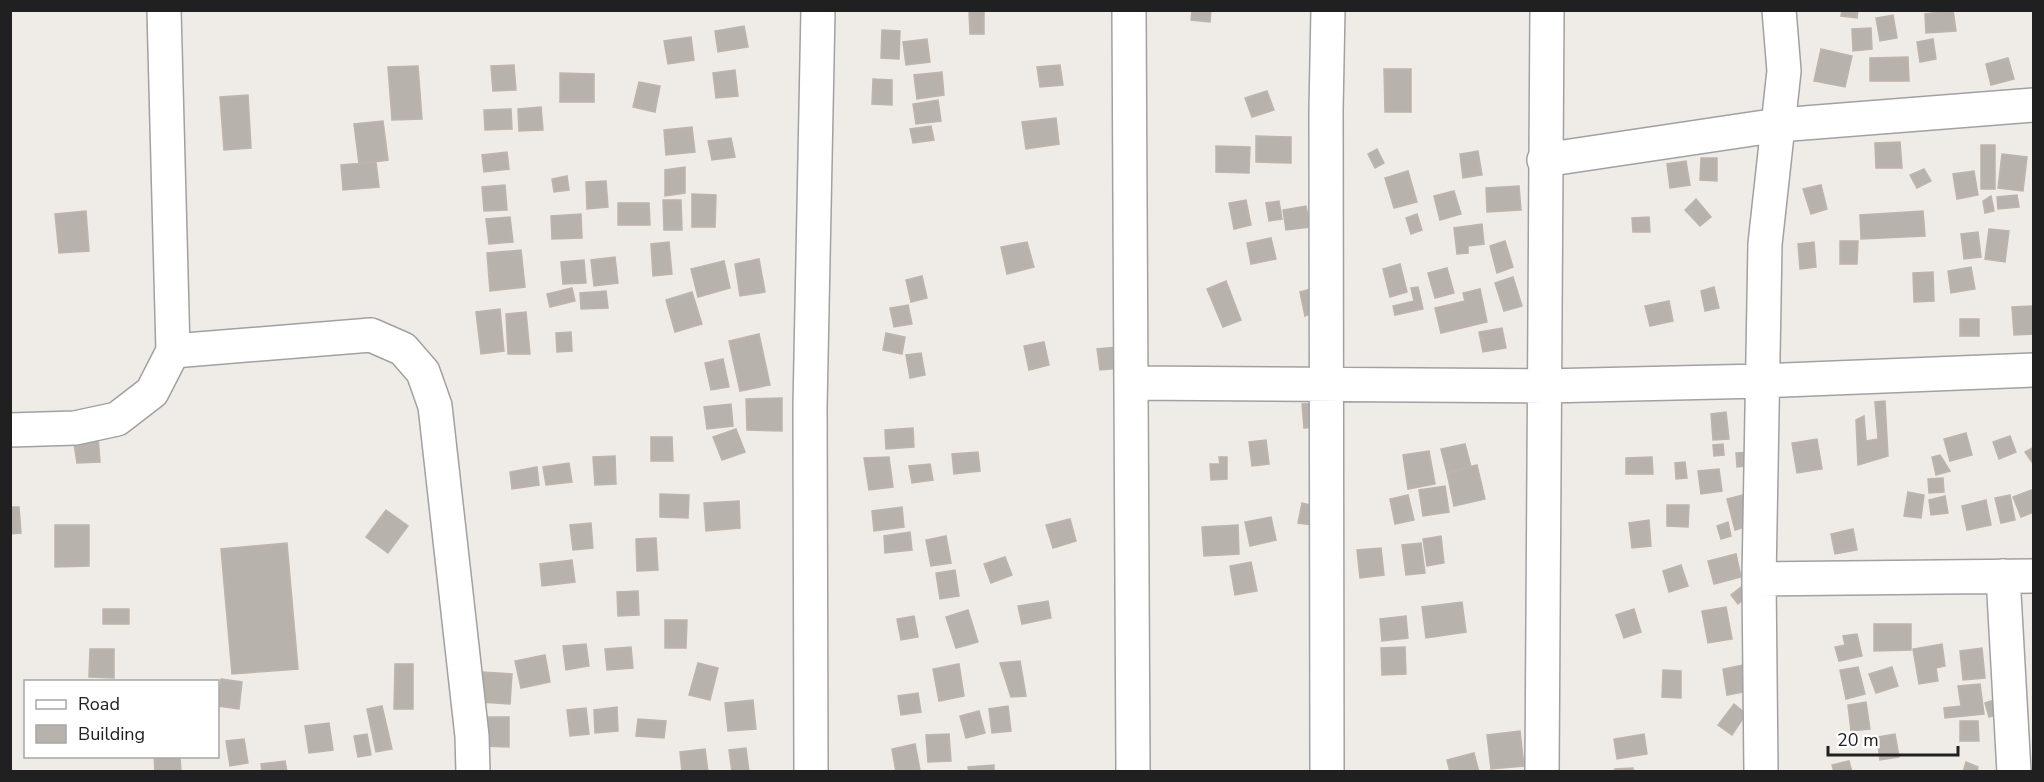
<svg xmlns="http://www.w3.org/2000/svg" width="2044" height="782" viewBox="0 0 2044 782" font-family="'Nunito Sans',sans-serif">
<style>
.building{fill:#b8b2ad;stroke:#bfb4ab;stroke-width:1.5}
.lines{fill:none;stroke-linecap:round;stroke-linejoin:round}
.street-casing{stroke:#a1a1a1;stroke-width:36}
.street{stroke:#fff;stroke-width:33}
</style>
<rect width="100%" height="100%" fill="#efece7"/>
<path class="building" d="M969 10H984V34H970Z
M1192 10H1211L1210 22 1191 20Z
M1842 10H1858L1857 18 1841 16Z
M1953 10 1956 31 1926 33 1925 14Z
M1893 15 1897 38 1880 41 1876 18Z
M744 26 748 47 718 52 715 31Z
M1871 28 1872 49 1853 51 1852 29Z
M882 30 900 31 899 59 881 58Z
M691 37 694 60 668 64 664 41Z
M927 39 930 62 906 65 903 42Z
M1933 39 1936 59 1920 62 1917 42Z
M1821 49 1852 56 1845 87 1814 81Z
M1908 57 1909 81H1870V58Z
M2008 58 2014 79 1991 85 1986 64Z
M514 65 516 90 493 91 491 66Z
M1060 65 1063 85 1040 87 1037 67Z
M418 66 422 119 392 120 388 67Z
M1384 69H1411V112H1385Z
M735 70 738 96 716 98 713 73Z
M942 72 944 95 917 99 914 75Z
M560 73 594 74V102H560Z
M873 79 892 80V105L872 104Z
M639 82 660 86 655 112 633 107Z
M1267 91 1274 110 1252 117 1245 98Z
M248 95 251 148 224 150 220 97Z
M938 100 941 121 916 124 913 104Z
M541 107 543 130 519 131 518 109Z
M511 109 512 129 485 130 484 110Z
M1056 118 1059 144 1026 149 1022 122Z
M383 121 388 160 359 164 354 124Z
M931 126 934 140 913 143 910 129Z
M692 127 695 152 666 155 664 130Z
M1256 136 1291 137V163L1256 162Z
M731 138 735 157 712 160 708 141Z
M1900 142 1902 168H1876L1875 143Z
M1981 145H1995V189H1981Z
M1216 146 1250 147 1249 173 1216 172Z
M1377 149 1384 163 1375 168 1368 154Z
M1478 151 1482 175 1463 178 1460 154Z
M507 152 509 169 484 172 482 155Z
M2002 154 2027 157 2023 191 1998 188Z
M1701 158H1717V181L1700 180Z
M1686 161 1690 185 1670 188 1667 164Z
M376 162 379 187 343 190 341 165Z
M685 167V193L665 196V170Z
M1924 169 1931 181 1917 188 1910 175Z
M1408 171 1417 202 1394 208 1385 178Z
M1974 171 1978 195 1957 199 1953 174Z
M567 176 569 190 554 192 552 179Z
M606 181 608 207 587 209 586 182Z
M505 185 507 210 484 211 482 187Z
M1821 185 1827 209 1811 214 1803 189Z
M1519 186 1521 210 1487 212 1486 188Z
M1454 191 1461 214 1440 220 1434 196Z
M692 194 716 195 715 227H692Z
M2017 195 2019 207 1998 209 1997 197Z
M1991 196 1994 211 1985 213 1983 201Z
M1696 199 1711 217 1700 226 1685 210Z
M663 200H681L682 230H664Z
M1246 200 1251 225 1234 229 1229 203Z
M1279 201 1282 219 1269 221 1266 203Z
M618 203H649L650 225H618Z
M1306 206 1310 227 1286 230 1283 210Z
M86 211 89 251 59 253 55 214Z
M1923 211 1925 236 1861 239 1860 215Z
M581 214 582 238 552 239 551 216Z
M1417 214 1422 230 1411 234 1406 218Z
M510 217 513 242 489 244 486 219Z
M1649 217 1650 232H1633L1632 218Z
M1482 224 1484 244 1468 246V253L1457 254 1454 228Z
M1989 229 2009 231 2005 262 1985 259Z
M1978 232 1981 257 1964 259 1961 234Z
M1271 238 1276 259 1251 264 1247 243Z
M1505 241 1513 267 1497 273 1490 246Z
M1840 241H1858L1857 264H1840Z
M669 242 672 274 653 276 651 244Z
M1027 242 1034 267 1007 274 1001 247Z
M1814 242 1816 267 1800 269 1798 244Z
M521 250 525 287 490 291 487 253Z
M615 257 618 283 594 286 591 260Z
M759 259 765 292 740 296 735 264Z
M584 260 586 283 563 284 561 262Z
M724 261 730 288 698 297 691 269Z
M1400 264 1407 292 1390 297 1383 269Z
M1971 267 1975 289 1951 293 1948 271Z
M1447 268 1454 293 1435 298 1428 273Z
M1933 272 1934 301 1914 302 1913 273Z
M922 276 927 298 911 302 906 280Z
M1513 277 1522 306 1504 311 1495 283Z
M1226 281 1241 320 1223 327 1207 289Z
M1418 287 1423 309 1395 315 1393 306 1414 301 1411 288Z
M1714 287 1719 308 1705 311 1701 291Z
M572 288 575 301 550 307 547 294Z
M1314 288 1320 308 1305 316 1300 292Z
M1480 289 1487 322 1441 333 1435 308 1465 301 1463 293Z
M606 291 608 308 581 309 580 293Z
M692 292 702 324 675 332 666 300Z
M1669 301 1673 321 1650 326 1645 306Z
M908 305 912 324 894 327 890 308Z
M2033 306 2034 334 2014 335 2012 307Z
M500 309 504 351 481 354 476 312Z
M526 312 530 354H508L506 314Z
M1960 319H1979V336H1960Z
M1502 328 1506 348 1483 352 1479 332Z
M571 332 572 351 557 352 556 333Z
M886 333 905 337 902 354 883 350Z
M759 334 770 385 740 391 729 341Z
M1044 342 1049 365 1029 370 1024 346Z
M1118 347 1121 368 1100 370 1097 349Z
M921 353 925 375 910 378 906 355Z
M723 359 729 387 711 390 705 363Z
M782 398V431L747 430 746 399Z
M1885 401 1888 456 1858 465 1856 420 1864 416 1866 441 1878 439 1875 402Z
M1319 403 1322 427 1304 428 1302 404Z
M731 404 733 426 707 429 704 407Z
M1726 412 1729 439 1713 440 1711 414Z
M913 428 914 447 886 449 885 430Z
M736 429 745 452 722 460 713 437Z
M1966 433 1972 455 1950 461 1944 439Z
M98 436 100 462 77 463 73 437Z
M2010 436 2016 452 1999 459 1993 442Z
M651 437H672L673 461H651Z
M1817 439 1822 469 1797 473 1792 443Z
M1266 440 1269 464 1252 466 1249 442Z
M1465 444 1471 467 1447 473 1441 449Z
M1723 444 1724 455 1714 456 1713 445Z
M2034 447V465L2025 452Z
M1429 451 1435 484 1408 489 1403 455Z
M978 452 980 471 954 474 952 454Z
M1752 452 1746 466 1737 467 1736 453Z
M1940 455 1950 471 1936 475 1932 457Z
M615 456 616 484 595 485 593 457Z
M889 457 893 487 869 490 864 458Z
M1219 457H1227V479L1211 480 1210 464H1220Z
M1652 457 1653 474H1626V458Z
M1685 462 1687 478 1676 479 1675 463Z
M569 463 572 482 546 485 543 467Z
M930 464 933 480 912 483 909 466Z
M1477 465 1485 499 1454 506 1447 473Z
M537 467 539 485 512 489 510 472Z
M1719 469 1722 491 1701 494 1698 471Z
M1943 478 1944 492 1929 493 1928 479Z
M1445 486 1449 512 1423 516 1419 490Z
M2034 489V512L2021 517 2013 497Z
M1908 492 1924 495 1921 518 1904 516Z
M660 494 689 495 688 518 660 517Z
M1747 494 1755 524 1735 530 1727 499Z
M1408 495 1414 520 1395 524 1390 499Z
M2010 495 2015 520 2001 523 1995 498Z
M1945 496 1948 513 1931 515 1929 500Z
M1986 500 1991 525 1967 530 1962 506Z
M739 501 740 528 706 531 704 503Z
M1302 503 1314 506 1312 525 1298 523Z
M1667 505H1689L1688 527 1667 526Z
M10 507H19L21 533 10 534Z
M902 507 904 527 874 531 872 511Z
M386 510 408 526 388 553 366 537Z
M1271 517 1276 540 1250 546 1245 522Z
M1070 519 1076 541 1053 548 1046 525Z
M1649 520 1651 546 1632 548 1629 523Z
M1728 522 1731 536 1721 539 1717 526Z
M591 523 593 548 573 550 570 525Z
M55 525H89V566L55 567Z
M1238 525 1239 554 1204 556 1202 527Z
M1853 529 1857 550 1835 554 1831 534Z
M910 532 912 550 885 553 884 536Z
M946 536 951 563 931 566 926 540Z
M1441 536 1444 563 1427 566 1423 539Z
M656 538 658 570 637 571 636 539Z
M287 543 298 669 232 674 221 549Z
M1421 543 1425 573 1406 575 1402 545Z
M1381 548 1384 575 1360 578 1357 550Z
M1736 554 1741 577 1714 584 1708 561Z
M1005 557 1012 575 991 583 984 564Z
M572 560 575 582 542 586 540 564Z
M1251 562 1257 591 1235 595 1230 566Z
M1681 565 1688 586 1669 592 1663 571Z
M955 570 959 596 940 599 936 573Z
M1745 584 1752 592 1738 604 1731 595Z
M638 591 639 615 618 616 617 592Z
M1048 601 1051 618 1022 624 1018 606Z
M1462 602 1466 632 1426 638 1422 607Z
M1726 607 1732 639 1708 643 1702 611Z
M103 609H129V624H103Z
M1634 609 1641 632 1624 638 1616 615Z
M968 610 978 642 956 648 946 617Z
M914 616 918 637 901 640 897 619Z
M1406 616 1408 638 1382 641 1380 619Z
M665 620H687L686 648H665Z
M1874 624H1911V650L1874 651Z
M1857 634 1862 656 1839 661 1835 647 1845 645 1843 636Z
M586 644 589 666 566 670 563 646Z
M1942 644 1945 666 1936 668 1938 681 1919 684 1913 649Z
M631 647 633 668 607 670 605 649Z
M1405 647 1406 674 1382 675 1381 648Z
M1982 648 1985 678 1963 680 1960 651Z
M90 649H114V678L89 677Z
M545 655 550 682 521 688 515 661Z
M1020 661 1026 696 1011 697 1000 663Z
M698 663 718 668 710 700 689 695Z
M395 664H413V709H394Z
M959 664 964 696 939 701 933 669Z
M1744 665 1749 691 1727 695 1723 669Z
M1858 667 1865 694 1846 699 1840 670Z
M1892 667 1898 686 1876 693 1869 674Z
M1663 670 1681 671V698L1662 697Z
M482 672 512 674 510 704 480 702Z
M221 679 242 682 239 709 218 706Z
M1980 684 1984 714 1945 718 1944 708 1961 706 1958 686Z
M918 693 921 712 901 715 898 696Z
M1997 699 2003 713 1989 717 1985 703Z
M753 700 756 729 728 731 725 703Z
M1866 702 1870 729 1851 731 1848 705Z
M1734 704 1746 714 1732 735 1718 725Z
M382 706 392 749 376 752 367 709Z
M1008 706 1011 731 992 733 989 709Z
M617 707 618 731 595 733 594 710Z
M586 708 589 734 570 736 567 710Z
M979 711 985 733 966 738 960 716Z
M482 717H509V747L482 746Z
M638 719 666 721 664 738 636 736Z
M1960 721H1978L1979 741H1960Z
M329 723 333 750 309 753 305 726Z
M1520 731 1524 766 1491 769 1487 735Z
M367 734 371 755 358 757 354 736Z
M949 734 951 761 928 762 926 735Z
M1644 734 1647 754 1617 759 1614 739Z
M1895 734 1899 757 1880 760 1877 737Z
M244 739 248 763 230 766 226 741Z
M915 744 920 770 896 772 892 749Z
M746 748 749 772H732L729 750Z
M705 749 708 772H682L680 752Z
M1474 753 1479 772H1450L1447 760Z
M154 756H180L181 772H155Z
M285 761 287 772H262L261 764Z
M1849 761 1852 772H1834L1832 765Z
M1966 762 1978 767 1977 772H1963Z
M994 765V772H969L968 767Z
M1633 768V772H1615V769Z"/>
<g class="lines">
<defs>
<path id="street" d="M1129 10 1133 772
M1544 160 1778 125 2034 105
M173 351 371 335 403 349 423 372 435 406 472 736 473 772
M1131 383 1545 386 1761 381 2034 370
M10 430 75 428 117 419 152 392 173 351 164 10
M2003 576 2014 772
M1759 579 2034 576
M811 772 810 407 818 10
M1327 772 1326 110 1328 10
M1542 772 1547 10
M1761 772 1759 579 1765 244 1784 71 1779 10"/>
</defs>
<use href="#street" class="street-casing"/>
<use href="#street" class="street"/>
</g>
<rect width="2044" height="782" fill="none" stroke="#202020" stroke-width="24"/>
<rect x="24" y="680" width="195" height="78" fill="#ffffff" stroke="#a6a6a6" stroke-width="1.5"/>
<rect x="36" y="700" width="30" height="9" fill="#ffffff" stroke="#a6a6a6" stroke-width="1.5"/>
<text x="78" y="710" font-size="18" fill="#202020">Road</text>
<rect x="36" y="725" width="30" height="18" fill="#b8b2ad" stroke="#a6a6a6" stroke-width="1.5"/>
<text x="78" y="740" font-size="18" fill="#202020">Building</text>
<path d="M1828 746v9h130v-9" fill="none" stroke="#202020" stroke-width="3"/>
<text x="1837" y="746" font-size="18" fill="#202020" stroke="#ffffff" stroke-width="4.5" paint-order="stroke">20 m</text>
</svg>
